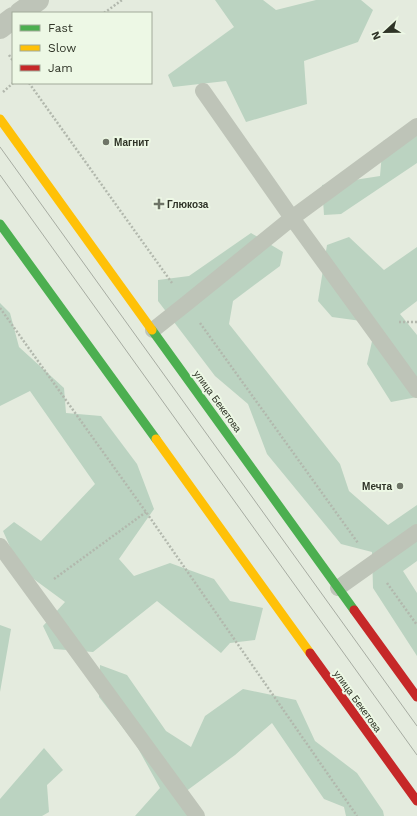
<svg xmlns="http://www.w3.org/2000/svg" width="417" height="816" viewBox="0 0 417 816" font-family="'Work Sans',sans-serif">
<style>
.green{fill:#bbd3c1}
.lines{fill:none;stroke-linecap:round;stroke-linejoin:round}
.path{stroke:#b2b8ad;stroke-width:2.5;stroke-dasharray:2 2;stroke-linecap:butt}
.lane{stroke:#bec4b8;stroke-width:16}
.street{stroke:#bec4b8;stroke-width:22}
.fast{stroke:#4caf50;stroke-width:9}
.slow{stroke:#ffc107;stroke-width:9}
.jam{stroke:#c62828;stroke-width:9}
.tram{stroke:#a7aca2;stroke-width:1}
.poi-dot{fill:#6e7467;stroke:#edf8e5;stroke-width:1.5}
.labels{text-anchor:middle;stroke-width:4;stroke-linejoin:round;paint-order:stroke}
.poi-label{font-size:10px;font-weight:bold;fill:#2f3427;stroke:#edf8e5;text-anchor:start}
.street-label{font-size:10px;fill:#2f3427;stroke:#edf8e5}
</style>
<rect width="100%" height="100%" fill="#e4ebde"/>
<path class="green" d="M215 0H263L276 10 316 0H361L373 10 358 42 304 61 307 104 246 122 226 81 173 87 168 75 234 27Z
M417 125V163L341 214 324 215 322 185 380 176 383 141Z
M251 233 283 252 280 266 233 301 229 324 340 464 349 491 388 525 417 505V561L403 571 417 593V656L373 588 372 552 341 544 267 454 248 404 215 376 158 301V280L189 276Z
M349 237 384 270 417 247V301L400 314 417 335V397L391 402 367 364 376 323 332 317 318 301 327 245Z
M0 303 10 313 19 347 64 388 66 413 101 416 137 464 154 509 119 559 134 576 170 563 214 579 230 601 263 608 255 640 230 643 221 653 157 601 93 652 54 649 43 626 65 602 20 569 3 531 14 522 41 541 95 484 30 391 0 406Z
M0 625 11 629 0 692Z
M100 665 127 675 166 731 191 747 205 716 243 689 296 700 315 741 357 773 383 811 384 816H346L344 807 324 799 272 723 235 755 185 792 189 816H135L160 788 135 743 99 697Z
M44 748 63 770 47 785 49 812 42 816H0V799Z"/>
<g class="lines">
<path class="path" d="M104 13 122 0
M9 55 13 61
M29 83 172 283
M3 92 13 83
M0 308 146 512 357 816
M399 322H417
M200 323 358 543
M54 579 146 512
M387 583 417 625"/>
<path class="lane" d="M203 91 292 218 417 390
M153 330 187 303 292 218 417 126
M0 546 197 816
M338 588 417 532"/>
<path class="street" d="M20 13 38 0
M0 28 13 18"/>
<path class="fast" d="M0 224 156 439
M152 330 354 610"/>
<path class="slow" d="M0 119 152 330
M156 439 310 653"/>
<path class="jam" d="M354 610 417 697
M310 653 417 801"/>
<path class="tram" d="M0 147 417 726
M0 175 417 755"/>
</g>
<g class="poi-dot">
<circle cx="106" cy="142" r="4"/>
<path d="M157 198h4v4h4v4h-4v4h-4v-4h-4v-4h4z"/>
<circle cx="400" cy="486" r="4"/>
</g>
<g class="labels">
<g class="poi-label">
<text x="114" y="146">Магнит</text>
<text x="167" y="208">Глюкоза</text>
<text x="392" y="490" text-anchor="end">Мечта</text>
</g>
<g class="street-label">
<text transform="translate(218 401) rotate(54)" y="4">улица Бекетова</text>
<text transform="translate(358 701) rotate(54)" y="4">улица Бекетова</text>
</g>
</g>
<rect x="12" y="12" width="140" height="72" fill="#edf8e5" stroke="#a1aa99"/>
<rect x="20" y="25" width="20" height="6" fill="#4caf50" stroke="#a1aa99"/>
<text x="48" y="32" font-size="12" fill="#2f3427">Fast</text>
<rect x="20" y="45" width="20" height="6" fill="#ffc107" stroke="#a1aa99"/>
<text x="48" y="52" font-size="12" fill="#2f3427">Slow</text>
<rect x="20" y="65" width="20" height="6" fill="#c62828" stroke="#a1aa99"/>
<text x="48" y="72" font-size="12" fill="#2f3427">Jam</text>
<g transform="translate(385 32) rotate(248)" stroke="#edf8e5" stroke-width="3" paint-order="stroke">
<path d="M0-3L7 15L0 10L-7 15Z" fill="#2f3427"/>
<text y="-6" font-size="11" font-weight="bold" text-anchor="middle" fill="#2f3427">N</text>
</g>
</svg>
